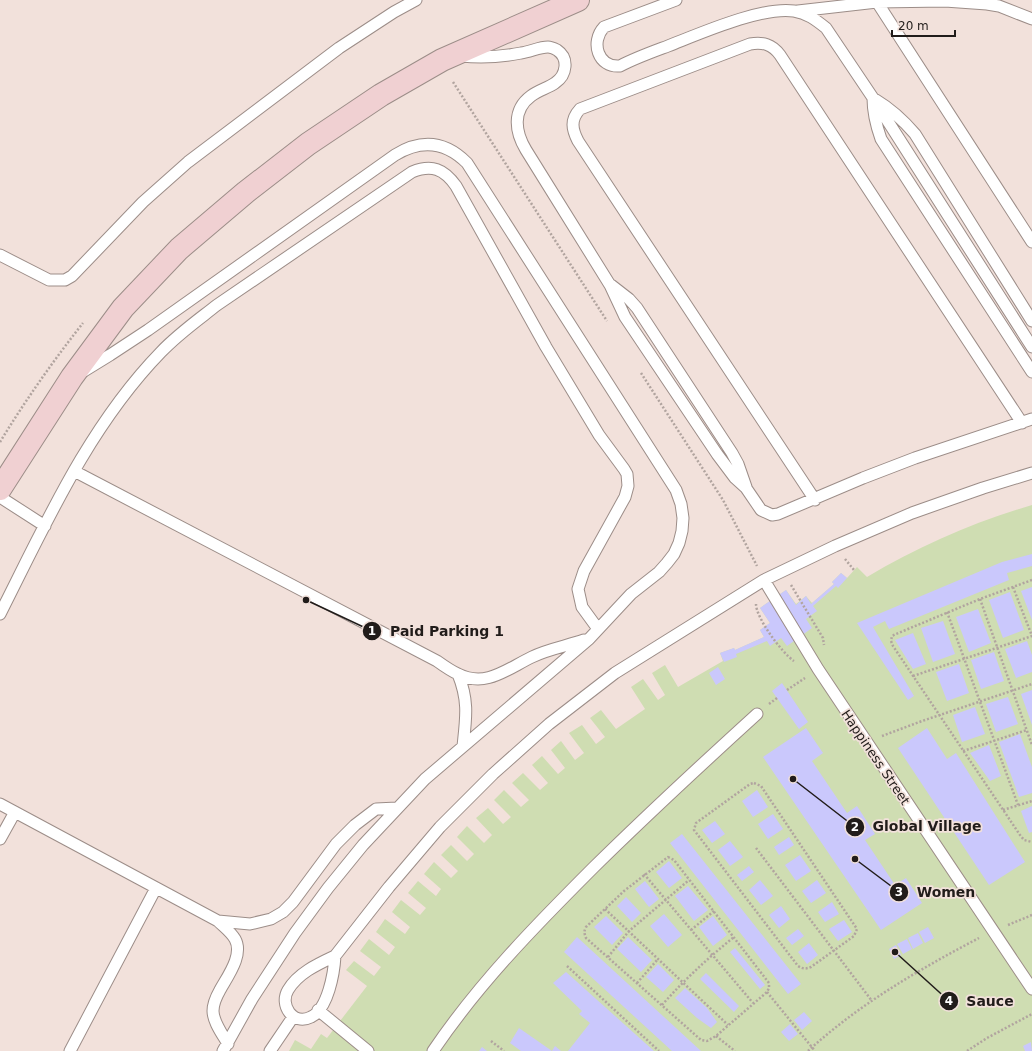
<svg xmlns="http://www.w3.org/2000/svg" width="1032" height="1051" viewBox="0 0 1032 1051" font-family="'DejaVu Sans',sans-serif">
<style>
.green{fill:#cfddb2}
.building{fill:#cac8fc}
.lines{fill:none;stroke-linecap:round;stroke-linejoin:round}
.lane-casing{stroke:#9c8d88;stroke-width:13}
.secondary-casing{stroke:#9c8d88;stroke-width:24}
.path{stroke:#b1a49f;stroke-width:2.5;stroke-dasharray:2 2;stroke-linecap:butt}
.lane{stroke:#fff;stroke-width:11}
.secondary{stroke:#f0d0d2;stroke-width:22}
.labels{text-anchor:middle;stroke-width:3.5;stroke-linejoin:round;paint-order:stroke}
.street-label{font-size:13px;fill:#211c1a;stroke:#f2e1db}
.leader{fill:none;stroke:#211c1a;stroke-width:1.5}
.callout-dot{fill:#211c1a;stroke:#f2e1db;stroke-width:1.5}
.mark-label{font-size:12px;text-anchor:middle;font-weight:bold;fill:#fff}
.callout-label{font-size:14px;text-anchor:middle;font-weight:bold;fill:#211c1a;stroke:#f2e1db;stroke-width:3.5;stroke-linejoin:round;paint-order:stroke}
</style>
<rect width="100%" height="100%" fill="#f2e1db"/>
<path class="green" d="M1032 505V1051H289L295 1040 311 1049 321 1034 327 1038 367 986 346 970 354 961 374 976 381 967 360 951 369 939 389 955 395 947 376 932 385 919 405 934 410 927 392 912 401 900 420 915 426 908 408 893 418 881 436 896 441 889 424 874 434 862 451 878 458 871 441 855 451 845 467 861 474 854 457 837 467 826 484 843 492 835 476 818 488 808 503 824 511 817 494 800 504 790 521 807 529 800 512 783 523 773 540 790 548 783 532 765 542 756 558 774 565 768 551 750 561 741 575 760 584 753 569 733 582 725 596 744 605 737 590 718 601 710 616 729 645 709 631 687 643 679 658 700 665 695 652 673 665 665 678 687 723 661 720 653 734 648 735 650 764 637 760 630 770 623 760 608 786 590 796 604 806 596 812 603 834 584 832 582 841 573 847 578 857 567 867 577C919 546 974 522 1032 505Z"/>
<path class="building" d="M1032 554V566L1007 573 1009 580 889 629 885 621 873 627 914 696 908 700 857 623 1002 562Z
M841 573 847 578 838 588 836 586 813 606 817 611 806 619 812 628 787 646 781 638 770 646 767 641 736 654 737 657 724 662 720 653 734 648 735 650 764 637 760 630 770 623 760 608 786 590 796 605 806 596 811 604 834 584 832 582Z
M1032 587V620L1021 591Z
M1010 592 1024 630 1003 638 989 600Z
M978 609 991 643 969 652 956 617Z
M943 621 955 654 933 662 921 628Z
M913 633 926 664 913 669 895 640Z
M1027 641 1032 655V672L1016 678 1005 649Z
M994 652 1004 681 981 689 971 660Z
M959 664 969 693 947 701 936 672Z
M718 667 725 679 716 685 709 673Z
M782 683 808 722 799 729 772 691Z
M1032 690V725L1021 694Z
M1008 697 1018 724 996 732 986 704Z
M975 707 985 734 962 742 953 715Z
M806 728 823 753 812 761 847 813 857 806 875 834 865 840 895 885 906 878 922 903 881 930 763 757Z
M927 728 947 759 956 753 1025 862 989 885 898 748Z
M1020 734 1032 767V793L1019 797 999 742Z
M989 745 1001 776 990 781 970 753Z
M757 790 768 807 753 817 742 801Z
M1032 806V832L1029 833 1021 811Z
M773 814 783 829 768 839 758 824Z
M715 821 725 834 712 843 702 830Z
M682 834 801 984 788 994 670 843Z
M789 837 794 845 779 855 774 847Z
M730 841 743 857 730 866 718 850Z
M800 855 811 871 796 881 785 865Z
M669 861 682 878 669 888 656 872Z
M749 866 754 872 742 881 737 875Z
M760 880 773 896 761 905 749 890Z
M817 880 826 893 811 903 802 891Z
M645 881 659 899 649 907 635 889Z
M688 886 708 910 694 921 675 896Z
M626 897 641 913 632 922 617 906Z
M832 902 839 914 825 922 818 912Z
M781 906 790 919 779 928 769 915Z
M664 914 682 935 668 947 650 926Z
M606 916 623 933 612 945 594 927Z
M713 916 727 935 713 946 699 927Z
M844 920 852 932 838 941 829 929Z
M928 927 934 938 925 943 919 932Z
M798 929 804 936 792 945 786 938Z
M918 933 923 943 913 949 908 938Z
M577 937 701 1051H672L564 952Z
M628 937 652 960 641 972 617 949Z
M907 939 912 949 903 954 897 944Z
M809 943 818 955 807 964 798 952Z
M896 945 901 955 894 959 889 949Z
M735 948 765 985 760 989 730 952Z
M658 964 674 980 663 992 646 977Z
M566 972 654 1051H568L590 1023 579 1014 582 1011 553 983Z
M706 973 739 1006 734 1012 700 979Z
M685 988 707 1008 717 1022 711 1028 697 1018 675 998Z
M804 1012 812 1021 802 1030 794 1020Z
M790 1024 798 1034 789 1041 781 1032Z
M519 1028 552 1051 555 1046 561 1051H521L510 1043Z
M1031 1042 1032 1051H1025L1023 1046Z
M482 1047 487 1051H479Z"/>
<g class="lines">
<defs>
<path id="lane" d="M676 0 604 27C590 42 598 68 620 66 635 58 652 52 668 46 699 34 762 6 794 11 807 13 816 20 826 28L873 98 1032 347
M877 2 1032 242
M798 11 877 2 945 1 987 4 999 6 1032 19
M461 56C481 58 501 57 521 53 530 52 539 47 548 47 550 47 555 49 557 50 569 58 567 75 555 83 548 88 539 90 531 96 512 110 515 132 526 150L610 285 625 317 717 454 735 478 746 488 761 510 772 515 778 514 863 478 915 458 1032 419
M873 98C873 113 876 125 881 139L1032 372
M876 100C891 109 903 120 915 134L1032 321
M0 255 49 280H65L72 276 143 202 188 162 339 48 394 12 416 0
M611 285 629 299 637 308 732 453 738 464 746 487
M84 371 110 355 148 330 395 155C421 139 445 141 467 163L676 490 681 504 683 518 682 531 679 543 674 554 667 563 659 572 631 594 589 639 425 779 363 845 328 888 295 933 252 999 223 1051
M74 471 437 661C444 666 451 671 458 674 486 688 507 669 532 657 548 649 567 646 584 640
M0 497 45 526
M815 500 578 141C572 129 570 120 580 109L750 44C763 42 772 44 780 55L1022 423
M764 580 818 669 1032 989
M0 614C46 523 89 426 161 352 178 334 198 320 217 305L412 172C432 164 444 169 456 186L546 347 599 435 624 469 627 474 628 486 625 497 584 571 578 589 582 607 598 629
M458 674C469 701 466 718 463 746
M0 804 218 921C224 927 231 932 235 939 244 955 227 977 220 990 216 997 213 1003 213 1011 213 1022 223 1035 228 1044
M0 839 15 812
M218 921 250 924 271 919 283 912 293 902 336 844 355 825 376 809 397 808
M335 956 389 887 440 827 493 774 549 724 615 673 764 580 835 546 912 513 983 488 1032 473
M335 956C334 973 328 1009 311 1017 293 1026 279 1005 288 990 298 973 318 964 335 956Z
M318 1010 368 1051
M70 1051 156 888
M270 1051 293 1017
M433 1051C479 983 536 925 594 867 647 815 702 764 757 714"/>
<path id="secondary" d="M0 489 72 377 123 308 179 249 246 192 308 144 381 95 442 60 578 0"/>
</defs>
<use href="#lane" class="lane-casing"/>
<use href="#secondary" class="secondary-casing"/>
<path class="path" d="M453 82 607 321
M641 373 723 500 757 566
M0 442C25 401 53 361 83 323
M845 559 854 570
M1032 580 980 599 896 634 892 636 891 641 893 646 1020 835 1024 840 1032 842
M791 585 823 638 824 645
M1013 587 1032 636
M980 599 1032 745
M756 604C756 618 782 653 794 661
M947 612 1018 805
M913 676 1032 636
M787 690 805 678
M769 704 777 698
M882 736 922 721 1032 684
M963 751 1027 730
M754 783 761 786 857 929 854 936 811 967C806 969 803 969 798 966L694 830 696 823 750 784Z
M1003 810 1032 801
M756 848 872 1001
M668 857 674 860 769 983V988L767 992 716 1036 707 1041 701 1040 586 938C584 933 584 931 586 927L624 891Z
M644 874 753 1003
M605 909 728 1025
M1008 925 1032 915
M691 930 714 911
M608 957 629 931 689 880
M567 966 659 1051
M637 983 658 959
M767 992 815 1051
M662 1005C684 980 708 958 734 937
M716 1036 735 1051
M491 1041 504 1051
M808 1051C858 1005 918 970 979 938
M967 1051 987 1038 1032 1014"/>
<use href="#lane" class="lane"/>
<use href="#secondary" class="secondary"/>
</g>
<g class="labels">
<g class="street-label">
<text transform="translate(876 757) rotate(56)" y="5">Happiness Street</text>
</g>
</g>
<path class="leader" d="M306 600L372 631M793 779L855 827M855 859L899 892M895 952L949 1001"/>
<g class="callout-dot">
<circle cx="306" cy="600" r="4"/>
<circle cx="793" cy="779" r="4"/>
<circle cx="855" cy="859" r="4"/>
<circle cx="895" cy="952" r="4"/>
<circle cx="372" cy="631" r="10"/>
<circle cx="855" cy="827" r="10"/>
<circle cx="899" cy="892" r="10"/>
<circle cx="949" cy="1001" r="10"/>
</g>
<g class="mark-label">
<text x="372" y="635">1</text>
<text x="855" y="831">2</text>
<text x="899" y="896">3</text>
<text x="949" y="1005">4</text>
</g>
<g class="callout-label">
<text x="447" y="636">Paid Parking 1</text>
<text x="927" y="831">Global Village</text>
<text x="946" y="897">Women</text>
<text x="990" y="1006">Sauce</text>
</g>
<path d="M892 30v6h63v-6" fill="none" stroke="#211c1a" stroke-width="2"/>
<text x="898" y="30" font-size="12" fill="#211c1a" stroke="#f2e1db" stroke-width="3" paint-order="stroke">20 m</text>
</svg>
